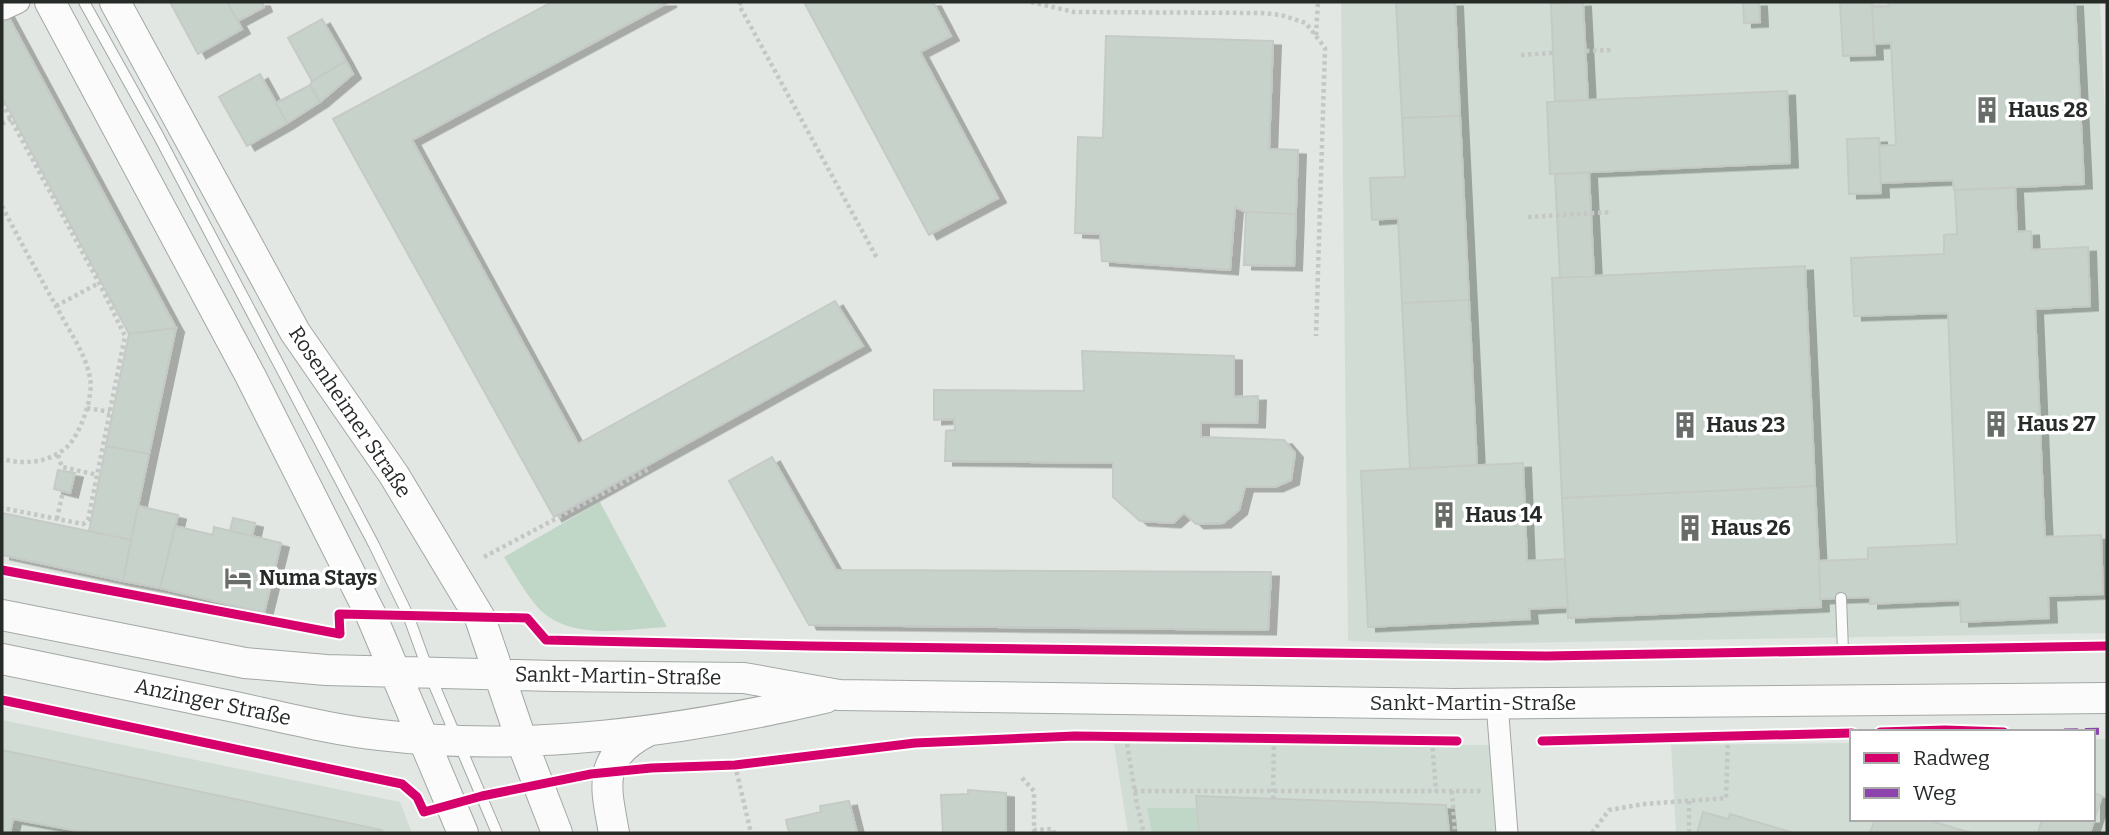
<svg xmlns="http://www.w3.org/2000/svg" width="2109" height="835" viewBox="0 0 2109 835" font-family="Bitter,serif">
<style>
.built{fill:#d1ddd4}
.green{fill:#c0d7c7}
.building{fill:#c7d3ca;stroke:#c5cac6;stroke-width:2;filter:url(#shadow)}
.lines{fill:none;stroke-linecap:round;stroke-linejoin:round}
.lane-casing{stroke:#a3a8a4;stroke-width:12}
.street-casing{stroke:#a3a8a4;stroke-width:23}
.secondary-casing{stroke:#a3a8a4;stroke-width:32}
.path{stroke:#c4c7c5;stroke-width:4.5;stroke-dasharray:3.5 3.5;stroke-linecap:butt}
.lane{stroke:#fbfbfb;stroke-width:10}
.street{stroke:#fbfbfb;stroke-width:21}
.secondary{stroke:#fbfbfb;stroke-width:30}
.quiet{stroke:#8e44ad;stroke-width:7;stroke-dasharray:14 7;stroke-linecap:butt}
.cycleway-casing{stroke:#fff;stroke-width:13}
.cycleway{stroke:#d6006c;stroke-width:9}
.labels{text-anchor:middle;stroke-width:7;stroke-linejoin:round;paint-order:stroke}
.poi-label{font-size:21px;font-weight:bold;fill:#272b28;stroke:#fff;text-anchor:start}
.street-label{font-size:21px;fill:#272b28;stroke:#fff}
</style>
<defs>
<filter id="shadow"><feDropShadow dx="8" dy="4.5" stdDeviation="0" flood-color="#0004"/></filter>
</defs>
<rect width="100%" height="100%" fill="#e2e7e3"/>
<path class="built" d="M1341 2H2100L2107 162V633L1452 644 1348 641Z
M2 720 400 802 412 833H2Z
M2093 739H2107V833H1676L1671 745 1852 743V819H2093Z
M1114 744 1489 745 1498 833H1128Z"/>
<path class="green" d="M600 502 667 627C624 629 565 643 534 603 523 589 514 573 504 557Z
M1147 808H1196L1198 833H1152Z"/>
<path class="building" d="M170 2H227L242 29 198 54Z
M227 2H262L264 7 238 21Z
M552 2H669L412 140 578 444 835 301 863 346 554 517 333 119Z
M804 2H933L951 36 920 52 998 198 929 235Z
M1396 2H1455L1460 116 1402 118Z
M1583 2 1588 100 1555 101 1551 4Z
M1743 2H1759L1760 22 1744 23Z
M1840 2H1872L1875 55 1843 56Z
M1888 2H2075L2084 184 1954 190 1953 180 1881 183 1879 146 1896 145 1891 43 1874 44 1872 7 1889 6Z
M2 5 176 328 129 334 2 97Z
M322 19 346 61 312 81 288 38Z
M1106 36 1273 41 1269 149 1298 150 1294 266 1244 265 1246 212 1235 207 1230 270 1102 261 1100 234 1075 233 1078 137 1103 138Z
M346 61 353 74 320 102 310 85 312 81Z
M260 74 287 123 247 146 219 97Z
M310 85 320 102 287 123 276 103Z
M1787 91 1790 163 1550 174 1547 102Z
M1460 116 1469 300 1402 303 1398 218 1372 220 1370 178 1405 177 1402 118Z
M1879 138 1881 193 1849 194 1847 139Z
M1589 173 1594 276 1560 278 1555 174Z
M2015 188 2017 232 2031 231 2032 250 2088 247 2090 306 2035 309 2044 520 2045 537 2101 535 2103 594 2048 596 2049 618 1961 622 1960 600 1870 604V597L1820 599 1819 561 1868 559V548L1957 544 1948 313 1854 316 1851 258 1944 254V235L1957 234 1955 190Z
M1246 212 1296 214 1294 266 1244 265Z
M1805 266 1815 486 1562 498 1552 278Z
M1469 300 1477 465 1410 469 1402 303Z
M176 328 149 454 106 446 129 334Z
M1082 351 1234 356V397L1258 396 1257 423 1201 422V437L1284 440 1295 453 1291 480 1275 487H1245L1239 510 1223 523 1196 524 1184 513 1173 523 1140 521 1113 497V463L945 461 946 431 955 430 954 419 934 420V390L1084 391Z
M106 446 149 454 131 540 89 531Z
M772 457 836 570 1271 572 1268 630 809 625 729 481Z
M1523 463 1527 561 1565 559 1568 607 1529 609 1530 619 1368 627 1361 471Z
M58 470 75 473 70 493 54 489Z
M1815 486 1821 607 1568 618 1562 498Z
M138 506 178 515 160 588 123 581Z
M2 513 131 540 123 581 2 555Z
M233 518 255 523 252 536 230 531Z
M175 526 213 535 214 527 281 543 264 613 160 588Z
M2 750 382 830 383 833H89L13 819 10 833H2Z
M968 790 1006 793V833H943L941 795 968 794Z
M2093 793 2102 796 2090 833H2038L2042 819H2093Z
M1196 796 1446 805 1449 833H1199Z
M849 801 857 833H789L786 820 821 812 820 806Z
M1703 812 1728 819 1730 814 1794 833H1697Z
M1875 819H1925L1971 833H1870Z"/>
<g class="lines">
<defs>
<path id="lane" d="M84 2 158 135 374 545 408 615 429 673 497 833
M1841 598 1843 651"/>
<path id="street" d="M4 9 19 2
M1497 703 1507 833"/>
<path id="secondary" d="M50 2 250 375 371 615 463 833
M115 2 295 332 394 475 480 618 522 742 557 833
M2 615 245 663 326 670 553 676 744 678 839 695 1454 704 2107 698
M2 659C79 675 157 691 235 707 283 717 331 730 380 735 527 753 682 731 825 698
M614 833C605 784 597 757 648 731"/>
</defs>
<use href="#lane" class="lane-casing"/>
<use href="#street" class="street-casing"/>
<use href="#secondary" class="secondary-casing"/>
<path class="path" d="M741 2 739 5 878 260
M1031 2 1074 12 1262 13 1281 15 1306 23 1325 48 1316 336
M1316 35 1318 2
M1586 51 1613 50
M1521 55 1553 53
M2 103 99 283 125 336 88 520 83 524 2 508
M2 124 11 119
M2 206C21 243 41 279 61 315 71 334 86 355 90 378 94 396 80 435 67 447 48 463 25 465 2 459
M1528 217 1612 212
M56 306 99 283
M87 408 110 412
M58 455 62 467 98 475
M57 519 63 491
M484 557 651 468
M1126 737 1137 805 1144 833
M1432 741 1436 791
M735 765 751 833
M1022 778 1034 791V830L1053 829 1054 833
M1134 791H1484
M1452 791 1455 833
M1273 799 1274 739
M1689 801V833
M1592 833 1609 810 1644 804 1726 798 1728 737"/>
<use href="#lane" class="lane"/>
<use href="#street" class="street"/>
<use href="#secondary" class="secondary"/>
<path class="quiet" d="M2064 732 2107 731"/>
<defs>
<path id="cycleway" d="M2 570 340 634 339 614 527 618 546 640 810 646 1547 656 2107 646
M2 700 402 784 417 797 424 812 482 796 591 774 651 768 735 765 915 743 1075 736 1457 741
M1880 732 1945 730 2004 732
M1542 741 1852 733"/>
</defs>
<use href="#cycleway" class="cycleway-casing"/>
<use href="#cycleway" class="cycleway"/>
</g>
<defs>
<symbol id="building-bare" viewBox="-9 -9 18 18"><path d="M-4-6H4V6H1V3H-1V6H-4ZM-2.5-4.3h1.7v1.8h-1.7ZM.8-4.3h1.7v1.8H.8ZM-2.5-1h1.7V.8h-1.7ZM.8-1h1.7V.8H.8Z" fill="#686d69" stroke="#fff" stroke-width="2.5" paint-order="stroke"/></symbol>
<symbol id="hotel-bare" viewBox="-9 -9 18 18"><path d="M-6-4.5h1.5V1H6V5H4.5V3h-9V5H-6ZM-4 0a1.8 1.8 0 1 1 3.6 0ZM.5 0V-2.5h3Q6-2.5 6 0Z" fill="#686d69" stroke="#fff" stroke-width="2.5" paint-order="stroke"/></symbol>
</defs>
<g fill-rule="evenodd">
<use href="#building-bare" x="1968" y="91" width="38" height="38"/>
<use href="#building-bare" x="1977" y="405" width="38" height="38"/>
<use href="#building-bare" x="1666" y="406" width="38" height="38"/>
<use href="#building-bare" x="1425" y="496" width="38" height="38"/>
<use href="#building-bare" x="1671" y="509" width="38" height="38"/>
<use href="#hotel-bare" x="219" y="559" width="38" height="38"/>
</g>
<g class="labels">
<g class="poi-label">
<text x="2008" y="117">Haus 28</text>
<text x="2017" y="431">Haus 27</text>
<text x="1706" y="432">Haus 23</text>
<text x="1465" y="522">Haus 14</text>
<text x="1711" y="535">Haus 26</text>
<text x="259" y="585">Numa Stays</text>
</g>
<g class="street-label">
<text transform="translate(350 412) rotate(56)" y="7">Rosenheimer Straße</text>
<text transform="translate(618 676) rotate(1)" y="7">Sankt-Martin-Straße</text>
<text transform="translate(213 702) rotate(12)" y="7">Anzinger Straße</text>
<text x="1473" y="710">Sankt-Martin-Straße</text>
</g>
</g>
<rect width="2109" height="835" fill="none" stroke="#272b28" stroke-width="7"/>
<rect x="1850" y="730" width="245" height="91" fill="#ffffff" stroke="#a9aaa9" stroke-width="2"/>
<rect x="1864" y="753" width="35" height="10" fill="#d6006c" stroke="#a9aaa9" stroke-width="2"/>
<text x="1913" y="765" font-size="21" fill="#272b28">Radweg</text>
<rect x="1864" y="788" width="35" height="10" fill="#8e44ad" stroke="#a9aaa9" stroke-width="2"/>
<text x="1913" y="800" font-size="21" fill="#272b28">Weg</text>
</svg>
